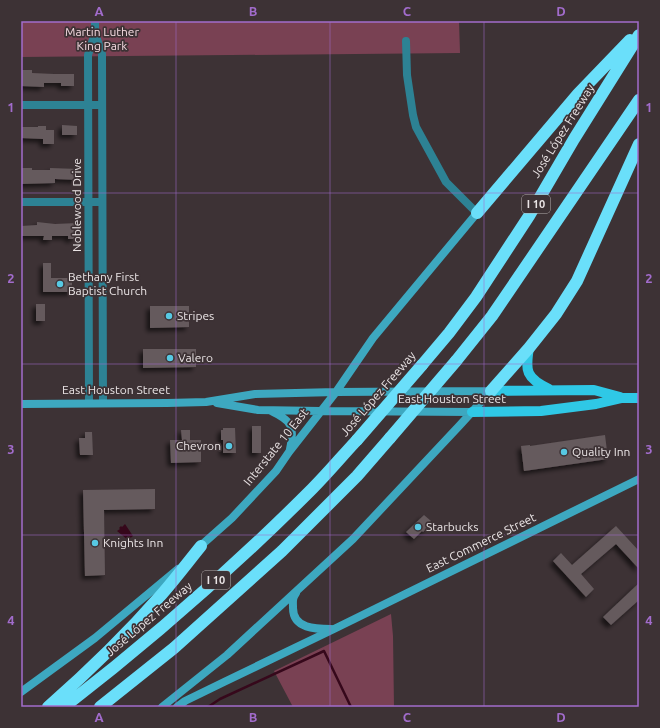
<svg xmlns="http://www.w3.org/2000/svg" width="660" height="728" viewBox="0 0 660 728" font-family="Ubuntu,sans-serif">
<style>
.green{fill:#794153}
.water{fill:#36081b}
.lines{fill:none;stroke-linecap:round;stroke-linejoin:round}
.stream{stroke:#36081b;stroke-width:2.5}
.building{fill:#655a5d;filter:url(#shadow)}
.minor{stroke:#2d8294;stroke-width:8}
.secondary{stroke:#3da8c0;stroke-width:8}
.primary{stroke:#2fc8e6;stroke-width:10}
.motorway{stroke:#6adffa;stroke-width:12}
.motorway-bridge{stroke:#6adffa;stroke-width:12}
.grid{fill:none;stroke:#a26ccc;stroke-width:1;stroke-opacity:0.55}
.poi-dot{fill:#57c9e3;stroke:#3d3235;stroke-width:1.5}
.labels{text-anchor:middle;stroke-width:3.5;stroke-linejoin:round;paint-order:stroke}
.shield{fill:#3d3235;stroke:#b6afb0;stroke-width:1}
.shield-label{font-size:11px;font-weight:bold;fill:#eae4e5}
.park-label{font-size:12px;fill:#f5dae1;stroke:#3d3235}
.street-label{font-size:12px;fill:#eae4e5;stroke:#3d3235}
.poi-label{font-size:12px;fill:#eae4e5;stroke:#3d3235;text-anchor:start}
.neatline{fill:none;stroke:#a26ccc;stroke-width:1.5}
.grid-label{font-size:13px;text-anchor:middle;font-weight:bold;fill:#a26ccc}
</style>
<defs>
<filter id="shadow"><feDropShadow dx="-3.5" dy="3.5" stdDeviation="2" flood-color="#0009"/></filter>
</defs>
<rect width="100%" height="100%" fill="#3d3235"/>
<path class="green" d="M21 21H459L460 53 21 57Z
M391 614 393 636 394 707H293L274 671Z"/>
<path class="water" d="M125 524 133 536 128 540 117 531 120 529 119 528 121 526 122 527Z"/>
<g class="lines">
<path class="stream" d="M208 707 220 699 324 651 351 707"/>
</g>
<path class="building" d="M21 70H32V73L54 74H74V86H61V83H44V87L21 86Z
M62 125 77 126V135H62Z
M38 126H46V130H54V144H43V139L21 138V127H38Z
M21 168H32V170H50V168L78 169V180L55 179V183L21 184Z
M37 222 55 224 78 223V235L74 236V239H68V236H52V240H43L44 236H21V226L37 225Z
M43 263H51V278H72V292H43Z
M36 304H45V321H36Z
M150 306H189V327L150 328Z
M143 349H196V367L143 368Z
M252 426H261V453H252Z
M223 428H235L236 453H223V440H221V430H223Z
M181 430H190V440H201V462L171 463 170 440H182Z
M85 432H92L93 455H80L79 438H85Z
M605 435 608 459 524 471 521 446 530 445V446Z
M155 489V509L104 510 105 575 85 576 83 490Z
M424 515 431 521 426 526 428 527 423 532 422 531 414 539 406 532Z
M616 526 639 551V569L616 544 581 574 594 589 586 597 553 561 561 553 572 565Z
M639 583V600L611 625 603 617Z"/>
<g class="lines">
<path class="minor" d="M95 21V33L102 54 103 403
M406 41 407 75 413 115 416 127 446 182 477 213
M21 105H102
M21 202H102
M89 403 88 55 95 33"/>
<path class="secondary" d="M217 403 258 410 320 411 472 412
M21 404 167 403 206 402 255 394 336 392 491 391
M271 411C292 421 295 426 290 449
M197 549 232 518 276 471 289 452 336 392 373 338 477 213
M296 593C292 599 293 601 293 608 293 629 316 629 331 629
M21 692 95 638 178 569
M162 707 227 655 353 539 460 425 491 391
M177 707 185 701 224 682 334 629 639 479"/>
<path class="primary" d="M529 348C525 371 526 378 549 389
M491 391 594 390 620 397
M472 412 541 411 596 404 622 398H639"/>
<path class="motorway" d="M477 213 578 94 630 40
M456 361 492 316 639 100
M422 365 449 333 476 297 529 216 574 139 639 35
M491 391 529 348 556 314 577 281 639 144
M48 707C88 672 127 634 162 594 176 578 188 562 201 546
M64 707C151 640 234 567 312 489 328 473 342 456 357 440
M100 707 174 648 282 551 357 476 390 438"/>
<path class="motorway-bridge" d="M390 438 456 361
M357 440 422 365"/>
</g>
<path class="grid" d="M176 21V707M330 21V707M484 21V707M21 193H639M21 364H639M21 535H639"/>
<g class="poi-dot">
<circle cx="60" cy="284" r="4"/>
<circle cx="169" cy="316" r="4"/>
<circle cx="170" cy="358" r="4"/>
<circle cx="229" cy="446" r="4"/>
<circle cx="564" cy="452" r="4"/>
<circle cx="418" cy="527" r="4"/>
<circle cx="95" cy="543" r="4"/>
</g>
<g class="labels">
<g class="shield">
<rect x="522" y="195" width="28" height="18" rx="3"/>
<rect x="202" y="571" width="28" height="18" rx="3"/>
</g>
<g class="shield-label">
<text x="536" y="208">I 10</text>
<text x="216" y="584">I 10</text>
</g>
<g class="park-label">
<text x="102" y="36">Martin Luther<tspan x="102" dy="14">King Park</tspan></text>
</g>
<g class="street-label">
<text transform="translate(563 131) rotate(-58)" y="4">José López Freeway</text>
<text transform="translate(77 205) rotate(-90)" y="4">Noblewood Drive</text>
<text x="116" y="394">East Houston Street</text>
<text transform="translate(378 394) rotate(-49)" y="4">José López Freeway</text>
<text x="452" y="403">East Houston Street</text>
<text transform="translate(276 447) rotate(-51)" y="4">Interstate 10 East</text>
<text transform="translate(481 543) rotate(-26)" y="4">East Commerce Street</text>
<text transform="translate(149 619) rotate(-40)" y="4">José López Freeway</text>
</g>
<g class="poi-label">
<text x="68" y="281">Bethany First<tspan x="68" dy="14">Baptist Church</tspan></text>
<text x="177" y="320">Stripes</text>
<text x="178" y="362">Valero</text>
<text x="221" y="450" text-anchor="end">Chevron</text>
<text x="572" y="456">Quality Inn</text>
<text x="426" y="531">Starbucks</text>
<text x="103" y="547">Knights Inn</text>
</g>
</g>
<rect width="660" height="728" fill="none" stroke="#3d3235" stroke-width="44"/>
<rect x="22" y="22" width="616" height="684" class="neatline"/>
<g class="grid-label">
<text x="99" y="16">A</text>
<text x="253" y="16">B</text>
<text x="407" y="16">C</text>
<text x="561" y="16">D</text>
<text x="11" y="112">1</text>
<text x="649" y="112">1</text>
<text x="11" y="283">2</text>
<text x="649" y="283">2</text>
<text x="11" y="454">3</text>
<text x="649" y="454">3</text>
<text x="11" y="625">4</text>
<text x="649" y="625">4</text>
<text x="99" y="722">A</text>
<text x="253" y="722">B</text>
<text x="407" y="722">C</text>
<text x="561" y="722">D</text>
</g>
</svg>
